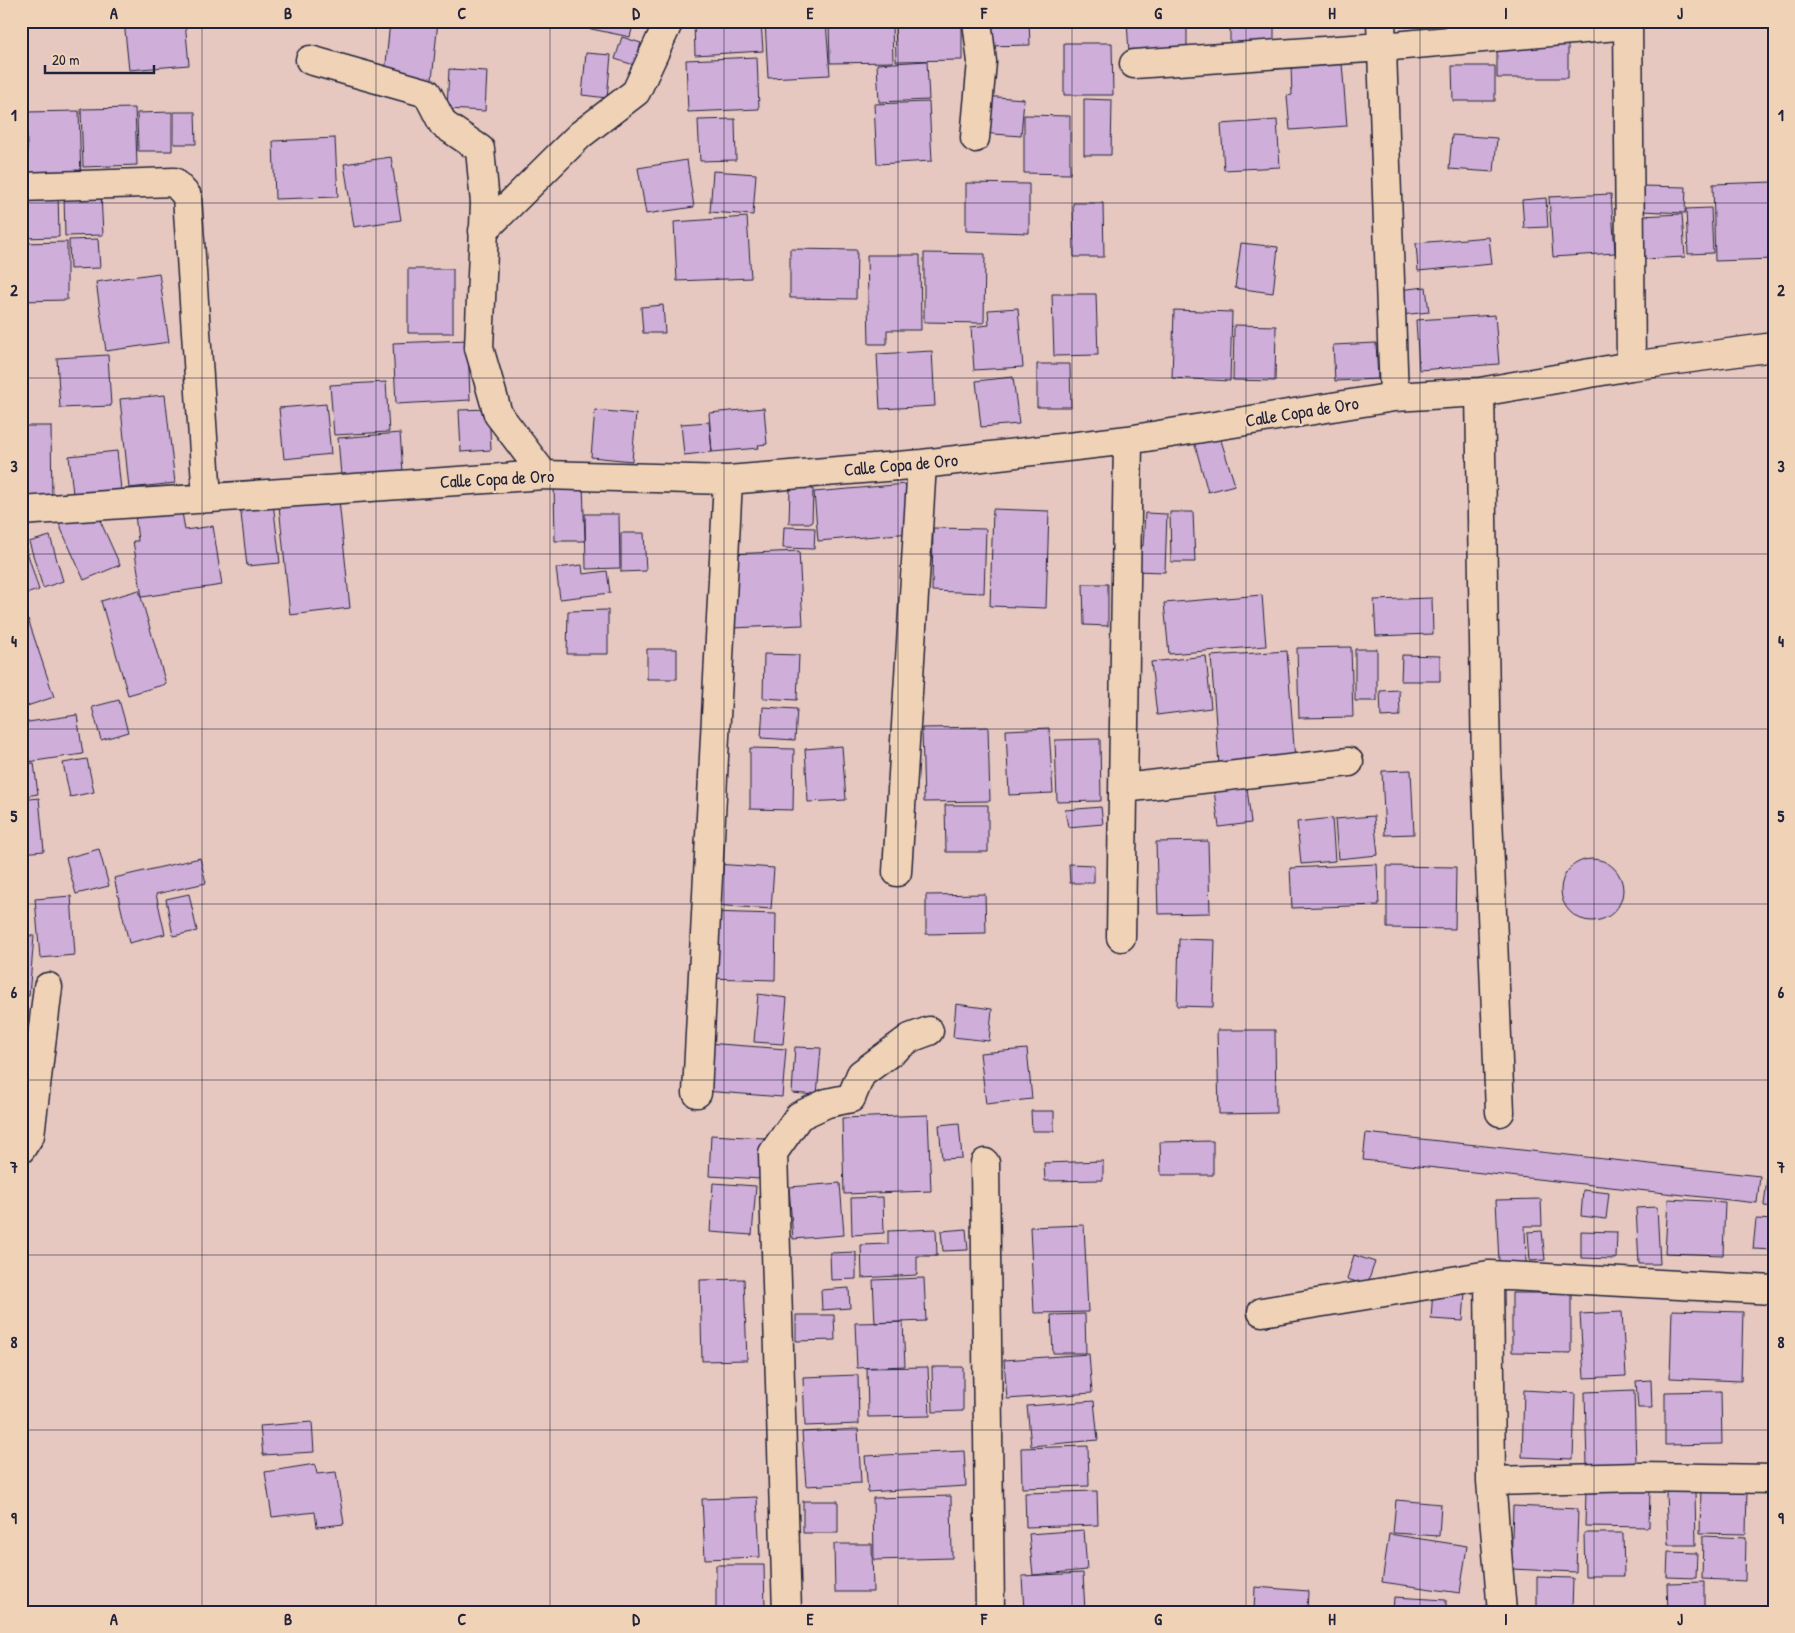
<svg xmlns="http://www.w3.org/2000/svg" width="1795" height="1633" viewBox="0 0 1795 1633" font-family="'Patrick Hand',sans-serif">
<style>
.building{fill:#cfaed9;stroke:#22223b}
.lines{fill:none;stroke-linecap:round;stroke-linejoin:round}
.minor-casing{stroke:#22223b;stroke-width:31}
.minor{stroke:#f0d3b6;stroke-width:28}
.grid{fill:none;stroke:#22223b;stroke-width:1;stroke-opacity:0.55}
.labels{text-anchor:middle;stroke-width:5;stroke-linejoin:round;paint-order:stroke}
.street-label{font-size:18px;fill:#22223b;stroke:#f0d3b6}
.neatline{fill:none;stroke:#22223b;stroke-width:2}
.grid-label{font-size:16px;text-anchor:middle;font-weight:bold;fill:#22223b}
</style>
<rect width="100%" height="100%" fill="#e6c8c0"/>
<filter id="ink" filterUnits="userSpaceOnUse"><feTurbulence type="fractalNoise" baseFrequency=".02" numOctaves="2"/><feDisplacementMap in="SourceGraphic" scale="10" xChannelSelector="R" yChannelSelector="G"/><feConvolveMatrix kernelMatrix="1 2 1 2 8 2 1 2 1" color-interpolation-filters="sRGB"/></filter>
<g filter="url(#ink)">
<path class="building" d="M124 21H185L189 65 129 70Z
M390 21H438L432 80 385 74Z
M578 21H634L630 37 577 26Z
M716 21H761L763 51 695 55 694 22Z
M765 21H826L830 75 768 78Z
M829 21H853V23H892L893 62 830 63Z
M895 21H962V60L896 61Z
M987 21H1029L1030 45 988 46Z
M1127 21H1187V51L1129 53Z
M1230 21H1274V47L1230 46Z
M622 37 641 43 634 65 615 59Z
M1497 37 1568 38V78H1497Z
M1064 43H1112L1113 95H1064Z
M586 53 611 55 607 98 582 95Z
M757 57 759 109 688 112 686 60Z
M927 61 929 100 879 102 877 64Z
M1342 63 1347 126 1290 130 1287 96 1292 95 1291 66Z
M1452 66H1495V101H1453Z
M449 69 487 71 485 111 447 109Z
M983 96 1024 99 1021 136 981 133Z
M1084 99 1112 100 1111 155H1084Z
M929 102 932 161 877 164 874 104Z
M135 108 137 165 83 167 81 109Z
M79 111 81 179 28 181 26 112Z
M172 112V151H138L137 113Z
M174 112H195L196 144H174Z
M1024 115 1070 116V174L1024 173Z
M735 119 736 160 700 161 698 120Z
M1277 120 1280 167 1224 170 1221 124Z
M1452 135 1497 138 1494 172 1449 169Z
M335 138 338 197 275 199 273 141Z
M391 157 401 220 354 227 344 164Z
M687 160 694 207 646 214 638 168Z
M713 171 756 174 753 215 710 212Z
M1774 182V259L1715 261 1713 184Z
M966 183 1029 184V233L966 231Z
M1642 186 1686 187 1685 213 1642 211Z
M58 191 59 237 21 238V192Z
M101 194 103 235 65 236 64 195Z
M1611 194 1615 253 1553 257 1549 197Z
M1546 198 1548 227 1524 228 1522 200Z
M1073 203H1103L1104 257H1074Z
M1711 208 1713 253 1688 254 1686 209Z
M1682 214 1685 257 1643 259 1641 216Z
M747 217 751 278 677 281 674 222Z
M1489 237 1492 264 1418 271 1416 243Z
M98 239 100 268 70 269 69 240Z
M67 242V300L21 301V243Z
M1241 243 1278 247 1273 293 1235 288Z
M790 249 857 250 856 299 790 298Z
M924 253 985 254 984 323 924 322Z
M867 255H920L921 330H887V344H869Z
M408 269H453V333H408Z
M159 273 169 342 106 351 96 282Z
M1426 287 1429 312 1401 315 1398 290Z
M1052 294H1096L1098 355 1054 356Z
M663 305 665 333H643L641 307Z
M1018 308 1023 367 974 370 971 327 989 325 988 310Z
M1174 310 1232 312 1230 381 1172 378Z
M1495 315 1499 364 1419 370 1416 320Z
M1234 325 1276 326 1275 381 1233 380Z
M468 340 470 400 396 404 393 343Z
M1376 343 1378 379 1335 381 1333 345Z
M932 351 935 406 880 409 877 354Z
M108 355 111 406 60 408 57 358Z
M1037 364H1070L1071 407H1037Z
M1013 377 1019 424 981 427 976 381Z
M386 382 389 432 334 435 330 385Z
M165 395 175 483 129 488 120 399Z
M326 404 331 454 284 459 279 408Z
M764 408 767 444 758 445 759 448 712 452 709 413Z
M489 409 491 450 461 452 459 410Z
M595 410 636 414 632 461 591 457Z
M709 422 712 452 684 455 681 424Z
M21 426H51L52 501H21Z
M1218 431 1235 485 1208 492 1193 438Z
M400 433 403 472 341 476 338 438Z
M117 451 121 490 73 494 69 456Z
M554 484H583L585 541H555Z
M906 484 911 533 818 541 814 492Z
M790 488 813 489 812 523H789Z
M339 500 350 608 290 615 279 506Z
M273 502 280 563 247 566 240 505Z
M181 506 185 530 213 526 222 585 142 597 133 541H138L135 514Z
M94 507 120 565 84 580 58 522Z
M993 509 1049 511 1046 608 990 606Z
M1170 512H1193L1195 562H1171Z
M1145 513 1167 514 1165 572 1133 571 1134 546H1143Z
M585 514H619L620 568 586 569Z
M784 527 815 528 814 549 783 548Z
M933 528 986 529 984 593 932 591Z
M21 532 39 590 21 595Z
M621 533H644L646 571 621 572Z
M50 536 63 581 43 588 29 542Z
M799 551 803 625 732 628 729 554Z
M582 565 583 574 607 571 610 593 560 599 556 568Z
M1083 584H1108V626L1084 625Z
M139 590 166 684 128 695 101 601Z
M1262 595 1266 646 1169 654 1164 603Z
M1432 598 1433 634 1376 636 1374 600Z
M608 610V654H567L568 611Z
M28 619 54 697 21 708V621Z
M1351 647 1353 717 1299 718 1297 648Z
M647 649H677V679H647Z
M1355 649H1377V701H1355Z
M1287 651 1295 760 1219 765 1211 656Z
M764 654 799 655 797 700 763 698Z
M1402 655 1440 656V681H1401Z
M1206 656 1211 708 1157 715 1151 662Z
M1399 690 1400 716 1381 717 1380 691Z
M119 700 128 732 101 740 92 707Z
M763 707 797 709 795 740 761 738Z
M77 715 83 754 21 763V723Z
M988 727 990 801 924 802 922 728Z
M1049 728 1053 793 1009 795 1006 730Z
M1100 739 1101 801 1057 802 1055 740Z
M842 746 846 800 808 802 805 749Z
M750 748 794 749 793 810 750 809Z
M87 759 94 792 70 797 63 763Z
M34 763 38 794 21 797V764Z
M1411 770 1414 834 1385 835 1382 771Z
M1247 787 1251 823 1219 827 1214 791Z
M39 798 44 851 21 853V800Z
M945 805H988V852H946Z
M1101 807 1103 824 1068 827 1065 810Z
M1374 816 1378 855 1338 859 1335 819Z
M1332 818 1335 861 1301 864 1297 822Z
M1208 841 1210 913 1158 914 1156 842Z
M99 849 109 886 76 894 66 858Z
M200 858 206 883 156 894 165 934 129 943 114 878Z
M1561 890a31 31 0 1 1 62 0a31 31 0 1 1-62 0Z
M716 864 774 868 771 909 714 905Z
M1069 864 1094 865V883H1070Z
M1377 864 1379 905 1292 908 1290 868Z
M1387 866 1456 867 1455 929 1387 928Z
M189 894 197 931 173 936 166 899Z
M985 894 986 933 926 934V895Z
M71 896 75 955 40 958 35 899Z
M710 912 776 914 775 980 709 978Z
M21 935 34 936 29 996H21Z
M1179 939 1215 940 1213 1007 1177 1006Z
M758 994 787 998 783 1044 754 1042Z
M956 1004 992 1009 989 1041 953 1037Z
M1217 1030H1275L1276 1113 1219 1114Z
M707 1043 786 1049 782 1097 704 1091Z
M795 1047 821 1048 817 1095 792 1093Z
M1027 1049 1032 1099 986 1104 980 1053Z
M1031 1111H1054V1131H1032Z
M928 1115 931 1191 844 1194 842 1118Z
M959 1123 962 1158 942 1159 939 1125Z
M1366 1133 1760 1176 1757 1203 1363 1160Z
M711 1135 764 1138 762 1179 709 1176Z
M1213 1141V1175H1161L1160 1142Z
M1771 1141H1774V1207L1764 1206Z
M1103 1161V1180L1045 1181 1044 1163Z
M713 1183 756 1186 752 1235 710 1232Z
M840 1183 844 1235 793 1239 789 1187Z
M1583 1190 1609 1193 1606 1219 1581 1216Z
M883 1197 884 1233 852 1235 851 1198Z
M1541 1199 1542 1226H1525L1526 1263H1499L1496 1200Z
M1668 1199 1725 1202 1723 1255 1665 1253Z
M1657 1207 1660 1264H1639L1636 1208Z
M1756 1219 1774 1220V1250L1753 1249Z
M1084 1225 1088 1312 1034 1313 1030 1227Z
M936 1229 937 1256H917V1275L862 1278 861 1245 888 1244V1231Z
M966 1229 968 1250 943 1251 941 1231Z
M1542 1231 1545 1260 1530 1261 1528 1232Z
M1581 1231 1617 1232 1616 1259 1581 1258Z
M856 1252V1279L831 1280 830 1253Z
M1354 1255 1375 1262 1367 1285 1347 1279Z
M924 1278 926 1321 875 1323 873 1280Z
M744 1279 747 1360 702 1361 700 1280Z
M849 1288 850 1308 822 1310 821 1290Z
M1433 1290 1465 1292 1463 1321 1431 1319Z
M1512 1293H1571V1353L1512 1352Z
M1672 1310 1743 1312 1741 1381 1670 1378Z
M1622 1312 1626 1376 1584 1378 1580 1314Z
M1085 1314 1086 1353H1053L1051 1315Z
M796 1315H834L835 1340 796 1341Z
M903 1322 905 1366 857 1368 855 1323Z
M1089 1354 1092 1393 1007 1399 1004 1360Z
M928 1367 930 1416 868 1417 867 1368Z
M932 1367H963V1411L933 1412Z
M858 1375 859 1424 805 1426 803 1377Z
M1651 1380 1652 1408H1638L1636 1381Z
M1524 1390 1575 1393 1573 1459 1522 1457Z
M1634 1390 1636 1464 1587 1465 1585 1392Z
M1721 1391 1722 1444 1665 1445V1392Z
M1094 1401 1098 1440 1031 1446 1027 1406Z
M312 1422 314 1452 263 1455 260 1426Z
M858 1429 861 1483 806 1486 802 1432Z
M1088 1446 1089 1486 1022 1488 1021 1448Z
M964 1451 966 1486 868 1492 865 1456Z
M315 1464 317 1474 336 1472 344 1524 317 1527 315 1512 272 1517 265 1472Z
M1701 1487 1747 1489 1746 1534 1700 1533Z
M1586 1489 1650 1490 1649 1527 1585 1526Z
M1097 1491 1098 1525 1026 1527 1025 1493Z
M1695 1491 1696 1545H1668L1666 1492Z
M951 1496 952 1558 874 1560 873 1498Z
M757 1497 760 1557 705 1559 702 1499Z
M1396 1500 1441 1504 1439 1536 1393 1533Z
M803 1501H838V1533H803Z
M1513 1506 1578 1509 1576 1572 1511 1569Z
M1084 1530 1087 1570 1033 1575 1029 1534Z
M1584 1533H1623L1624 1576H1585Z
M1389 1534 1467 1546 1460 1593 1382 1582Z
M1703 1536 1746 1538 1745 1581 1702 1579Z
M834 1544H872L873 1592H835Z
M1668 1552 1697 1553 1696 1578 1667 1577Z
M716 1565H764L765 1609 716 1610Z
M1083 1573 1085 1612H1024L1022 1576Z
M1537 1577 1573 1578 1572 1610 1537 1608Z
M1704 1582V1612H1668L1667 1583Z
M1255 1587 1308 1591 1307 1612H1254Z
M1394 1597 1446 1600V1612H1393Z"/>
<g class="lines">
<defs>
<path id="minor" d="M1381 21 1394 397
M1628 21 1631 366
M310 60 427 93 443 124 480 149 485 203 479 348 498 414 544 475
M1134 64 1382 47 1628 25
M975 138 982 62 977 21
M21 187 174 182 187 196 207 498
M483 231 580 135 636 92 669 21
M1480 392 1486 765 1500 1112
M21 511 544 475 728 480 922 464 1128 440 1394 397 1480 392 1631 366 1774 347
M1124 788 1349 762
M897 872 922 464
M1121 937 1128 440
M697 1093 728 480
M21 1149 30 1135 48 987
M985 1163 990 1612
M1489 1275 1491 1481 1502 1612
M1262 1312 1489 1275 1774 1290
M1491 1481 1639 1477 1774 1479
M787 1612 773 1153 799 1116 827 1103 851 1098 861 1074 910 1038 929 1031"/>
</defs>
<use href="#minor" class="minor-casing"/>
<use href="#minor" class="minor"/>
</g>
</g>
<path class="grid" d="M202 21V1612M376 21V1612M550 21V1612M724 21V1612M898 21V1612M1072 21V1612M1246 21V1612M1420 21V1612M1594 21V1612M21 203H1774M21 378H1774M21 554H1774M21 729H1774M21 904H1774M21 1080H1774M21 1255H1774M21 1430H1774"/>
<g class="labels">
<g class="street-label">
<text transform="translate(1302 412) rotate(-9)" y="6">Calle Copa de Oro</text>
<text transform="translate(901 465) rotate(-5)" y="6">Calle Copa de Oro</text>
<text transform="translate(497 479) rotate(-3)" y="6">Calle Copa de Oro</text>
</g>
</g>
<rect width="1795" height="1633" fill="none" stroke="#f0d3b6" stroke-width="55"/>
<path d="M45 65v8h109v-8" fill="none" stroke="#22223b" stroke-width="2.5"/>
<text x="52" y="65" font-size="15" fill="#22223b" stroke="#f0d3b6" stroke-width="4" paint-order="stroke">20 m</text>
<rect x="28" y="28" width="1740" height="1578" class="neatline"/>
<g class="grid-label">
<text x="114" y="19">A</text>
<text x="288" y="19">B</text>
<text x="462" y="19">C</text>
<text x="636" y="19">D</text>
<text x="810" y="19">E</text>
<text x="984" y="19">F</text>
<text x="1158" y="19">G</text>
<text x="1332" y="19">H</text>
<text x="1506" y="19">I</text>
<text x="1680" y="19">J</text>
<text x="14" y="121">1</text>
<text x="1781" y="121">1</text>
<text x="14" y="296">2</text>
<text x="1781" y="296">2</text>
<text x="14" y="472">3</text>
<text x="1781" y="472">3</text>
<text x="14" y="647">4</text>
<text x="1781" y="647">4</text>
<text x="14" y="822">5</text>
<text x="1781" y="822">5</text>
<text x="14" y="998">6</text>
<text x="1781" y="998">6</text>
<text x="14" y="1173">7</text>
<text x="1781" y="1173">7</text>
<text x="14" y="1348">8</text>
<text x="1781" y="1348">8</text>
<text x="14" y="1524">9</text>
<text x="1781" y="1524">9</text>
<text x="114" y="1625">A</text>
<text x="288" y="1625">B</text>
<text x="462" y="1625">C</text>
<text x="636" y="1625">D</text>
<text x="810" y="1625">E</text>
<text x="984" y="1625">F</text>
<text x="1158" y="1625">G</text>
<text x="1332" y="1625">H</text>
<text x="1506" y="1625">I</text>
<text x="1680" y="1625">J</text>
</g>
</svg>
